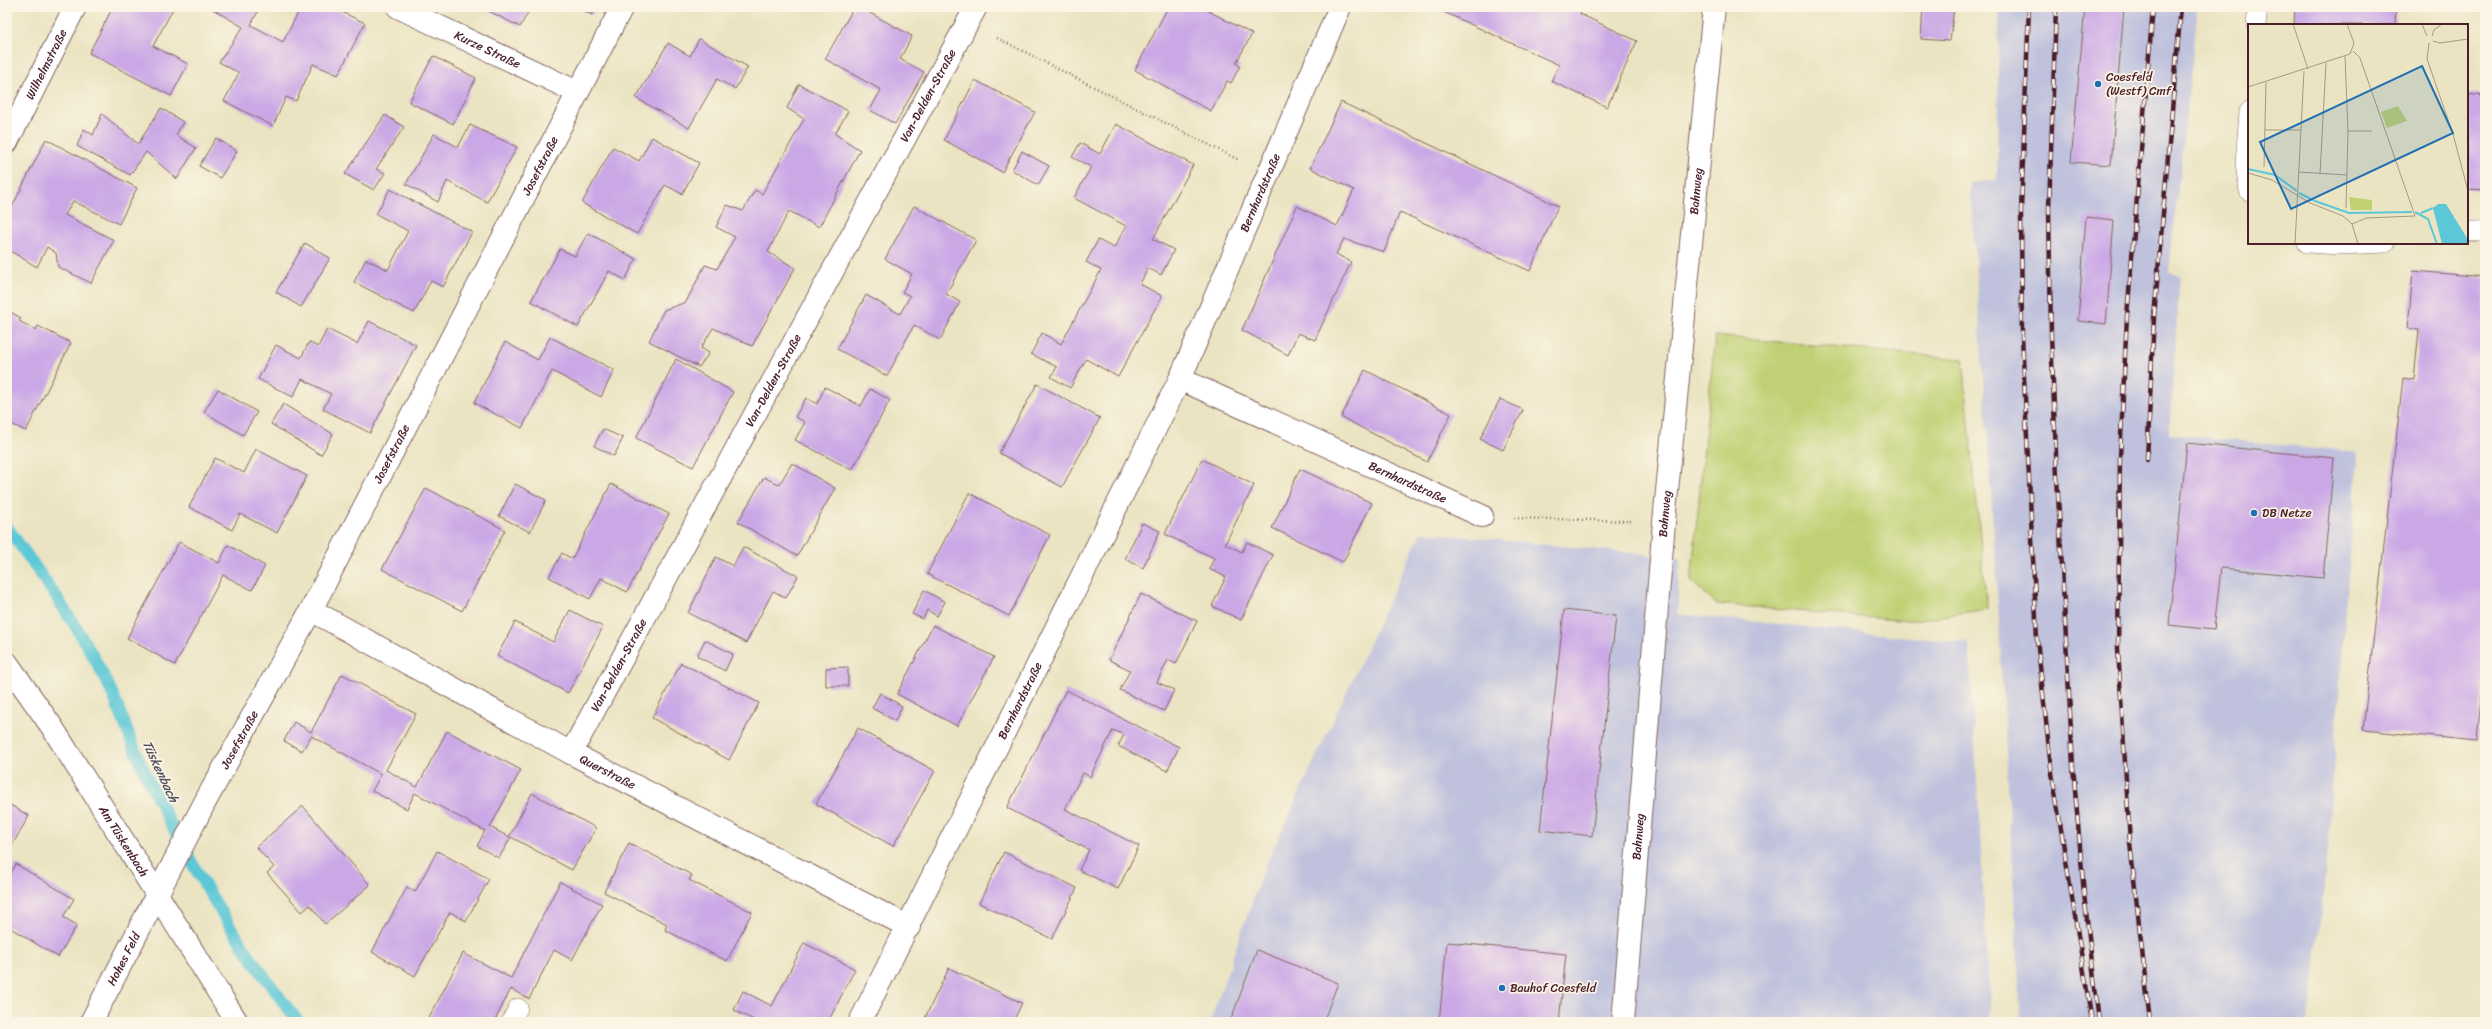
<svg xmlns="http://www.w3.org/2000/svg" width="2492" height="1029" viewBox="0 0 2492 1029" font-family="Sriracha,sans-serif">
<style>
.industrial{fill:#c0c2dd}
.green{fill:#c0d174;stroke:#857850}
.lines{fill:none;stroke-linecap:round;stroke-linejoin:round}
.stream{stroke:#5cc7d6;stroke-width:12}
.building{fill:#caa8e6}
.lane-casing{stroke:#826460;stroke-width:20}
.street-casing{stroke:#826460;stroke-width:24}
.path{stroke:#826460;stroke-width:2.5;stroke-dasharray:1 3;stroke-linecap:butt}
.lane{stroke:#fff;stroke-width:19}
.street{stroke:#fff;stroke-width:22}
.rail-casing{stroke:#4a1f2b;stroke-width:4.5}
.rail{stroke:#fcf5e5;stroke-width:3;stroke-dasharray:9;stroke-linecap:butt}
.poi-dot{fill:#1f6fb2;stroke:#fcf5e5;stroke-width:1.5}
.labels{text-anchor:middle;stroke-width:3.5;stroke-linejoin:round;paint-order:stroke}
.street-label{font-size:12px;fill:#4a1f2b;stroke:#fcf5e5}
.poi-label{font-size:12px;fill:#4a1f2b;stroke:#fcf5e5;text-anchor:start}
.water-label{font-size:13px;font-style:italic;fill:#4f515e;stroke:#fcf5e5}
.inset-river{fill:none;stroke:#5cc7d6;stroke-width:2}
.inset-road{fill:none;stroke:#ab9586;stroke-width:1}
.view{fill:#1f6fb2;fill-opacity:0.15;stroke:#1f6fb2;stroke-width:2}
.inset-edge{fill:none;stroke:#4a1f2b;stroke-width:2}
</style>
<rect width="100%" height="100%" fill="#fcf5e5"/>
<filter id="ink" filterUnits="userSpaceOnUse"><feTurbulence type="fractalNoise" baseFrequency=".025" numOctaves="2"/><feDisplacementMap in="SourceGraphic" scale="8" xChannelSelector="R" yChannelSelector="G"/><feConvolveMatrix kernelMatrix="1 2 1 2 8 2 1 2 1" color-interpolation-filters="sRGB"/></filter>
<filter id="wash" filterUnits="userSpaceOnUse"><feTurbulence type="fractalNoise" baseFrequency=".012" numOctaves="4" result="noise"/><feDisplacementMap in="SourceGraphic" scale="16" xChannelSelector="R" yChannelSelector="G"/><feGaussianBlur stdDeviation="0.9" result="paint"/><feColorMatrix in="noise" values="0 0 0 0 0 0 0 0 0 0 0 0 0 0 0 0 0 1.4 0 .05"/><feComposite in="paint" operator="in"/></filter>
<g filter="url(#wash)">
<rect width="100%" height="100%" fill="#ebe4c2"/>
<path class="industrial" d="M1999 7H2198L2169 271 2180 277 2169 434 2358 452 2324 887 2308 1022H2021L1995 553 1970 183 1997 180Z
M1421 532 1680 558 1677 614 1969 643 1991 1022H1210L1262 873Z"/>
<path class="green" d="M1715 336 1963 359 1987 609 1908 621 1716 604 1691 581Z"/>
<g class="lines">
<path class="stream" d="M7 527C43 577 79 627 107 682 122 713 132 747 148 779 190 865 239 948 299 1022"/>
</g>
<g id="blocks">
<path class="building" d="M113 7H174L153 46 188 64 171 96 89 53Z
M209 7H260L251 25 283 42 301 7H331L365 23 338 75 313 64 296 101 286 97 273 126 224 101 239 73 219 62 243 27Z
M481 7H531L520 27Z
M578 7H596L592 15Z
M854 7H859L912 36 900 59 924 72 895 124 870 110 881 90 825 59Z
M1168 7H1201L1252 34 1236 63 1240 66 1231 83 1227 81 1211 111 1135 70Z
M1433 7H1583L1580 14 1637 41 1607 107 1551 81 1559 65Z
M1923 7H1954L1950 41 1921 39Z
M2085 7H2124L2111 165 2071 162Z
M2295 7H2396L2395 25H2294Z
M699 39 748 67 735 89 717 79 689 128 636 98 668 43 690 56Z
M433 56 476 78 453 124 409 102Z
M975 80 1035 112 1002 172 944 140Z
M799 84 848 111 835 134 860 150 819 227 789 211 768 252 795 268 752 346 713 328 701 348 709 353 699 367 649 341 664 310 686 302 705 265 717 269 735 237 716 227 727 205 743 211 755 190 762 194 804 119 787 108Z
M2467 94 2485 96V190L2467 189Z
M1341 102 1558 206 1530 271 1400 212 1384 252 1344 239 1336 254 1351 262 1315 340 1298 333 1288 355 1242 330 1297 206 1337 226 1354 190 1310 168Z
M161 108 183 122 176 135 196 148 177 179 146 152 130 175 77 146 84 129 93 135 102 114 138 144Z
M385 115 404 127 376 169 385 173 374 190 345 174Z
M1116 124 1193 165 1153 239 1174 250 1161 275 1148 268 1140 284 1162 296 1118 377 1086 359 1070 388 1051 377 1057 367 1031 354 1042 333 1061 344 1101 270 1086 262 1098 240 1114 248 1126 226 1074 198 1091 167 1072 157 1080 143 1100 154Z
M470 125 517 147 487 202 447 181 438 202 406 184 434 134 458 147Z
M652 137 699 163 682 194 665 185 637 234 582 203 613 147 639 161Z
M216 138 237 151 220 178 199 166Z
M46 139 137 188 119 224 73 201 65 215 114 240 91 283 58 267 56 253 47 247 37 267 7 249V217Z
M1022 151 1049 166 1038 185 1012 170Z
M390 189 472 232 443 287 431 281 414 313 354 282 366 259 388 270 408 231 376 214Z
M914 206 976 240 946 294 960 302 940 340 914 325 887 376 837 349 866 295 900 314 910 296 902 292 912 274 885 259Z
M2086 217 2114 220 2106 324 2078 321Z
M588 233 636 259 625 280 609 271 578 327 531 301 560 249 575 256Z
M305 243 330 258 301 307 276 292Z
M2413 271 2485 277 2483 393H2485V656L2477 741 2363 730 2403 378 2414 380 2419 330 2408 328Z
M7 310 21 318 19 321 36 330 38 326 71 343 26 431 7 422Z
M369 321 416 345 370 433 323 409 331 394 302 379 293 397 258 379 276 345 301 358 309 342 318 347 327 329 357 344Z
M550 337 614 370 601 397 552 371 522 428 474 403 505 342 538 360Z
M676 359 733 392 693 467 636 438Z
M1365 370 1451 414 1427 462 1341 417Z
M1037 384 1100 418 1062 487 999 453Z
M825 387 861 406 870 389 890 400 852 470 795 440 805 422 795 417 806 398 817 404Z
M218 389 257 412 243 435 204 412Z
M1500 399 1523 410 1503 450 1480 439Z
M283 404 333 434 321 455 271 424Z
M603 429 623 438 614 456 594 446Z
M2187 443 2334 458 2323 578 2221 568 2214 630 2169 625Z
M256 449 307 476 277 533 240 514 232 530 189 507 215 458 244 473Z
M1202 459 1254 485 1225 544 1242 552 1247 542 1273 555 1241 620 1212 606 1226 577 1209 569 1214 558 1165 534Z
M792 463 835 488 797 556 738 522 764 477 779 485Z
M1300 469 1372 503 1343 562 1272 528Z
M515 484 546 500 530 532 499 516Z
M611 484 669 514 627 592 601 578 590 599 549 577 562 553 572 559Z
M426 488 505 530 462 611 382 569Z
M969 493 1050 535 1009 616 927 574Z
M1142 523 1160 531 1143 568 1125 559Z
M179 542 219 563 228 545 265 566 252 590 223 575 175 665 127 638Z
M743 547 798 576 786 598 773 591 746 643 688 613 716 557 733 566Z
M924 590 945 602 937 616 927 610 923 619 912 614Z
M1141 594 1197 621 1176 664 1168 660 1157 682 1174 690 1164 711 1120 690 1130 670 1109 660Z
M570 610 603 627 568 693 497 656 515 622 553 642Z
M1564 610 1616 616 1592 836 1540 830Z
M933 625 994 657 957 726 897 694Z
M705 640 733 654 725 671 697 656Z
M681 663 759 703 729 760 652 718Z
M848 667V686H826V668Z
M342 674 416 714 386 770 417 787 447 731 521 770 490 827 509 837 532 793 596 828 572 870 511 837 499 858 477 846 485 831 415 793 407 809 372 791 381 774 311 736 302 751 284 741 294 722 311 732Z
M1066 690 1179 747 1167 771 1118 746 1124 735 1113 730 1090 777 1083 773 1065 809 1139 846 1118 889 1079 870 1089 850 1007 808Z
M880 693 902 706 895 721 872 708Z
M858 728 935 771 893 846 816 804Z
M7 803 29 816 7 854Z
M303 806 370 885 325 924 310 905 302 912 267 873 274 867 256 847Z
M629 843 692 875 689 880 752 912 727 961 665 930 667 924 604 892Z
M437 851 489 879 466 921 450 912 415 976 372 952 407 887 415 892Z
M1004 852 1077 888 1052 939 979 903Z
M16 864 74 899 63 917 77 925 58 957 7 926V879Z
M560 882 602 904 572 960 554 950 529 999 511 989 494 1022H427L463 953 511 978Z
M1447 942 1566 954 1559 1022H1439Z
M804 943 855 969 828 1022H758L734 1010 743 991 772 1006Z
M1257 950 1338 983 1323 1022H1230Z
M949 968 1022 1003 1013 1022H923Z"/>
</g>
</g>
<g filter="url(#ink)">
<use href="#blocks" fill-opacity="0" stroke="#826460" stroke-width="1"/>
<g class="lines">
<defs>
<path id="lane" d="M2256 25 2258 7
M2249 112 2245 163 2249 191
M2467 231H2485
M2307 243 2340 245 2385 243
M511 1022 518 1008"/>
<g id="street">
<path id="s1" d="M398 7 577 92"/>
<path id="s2" d="M7 142 75 7"/>
<path id="s3" d="M1180 379 1482 516"/>
<path id="s4" d="M311 610 571 753 909 927"/>
<path id="s5" d="M7 663 52 727 237 1022"/>
<path id="s6" d="M571 753 976 7"/>
<path id="s7" d="M91 1022 205 802 311 610 622 7"/>
<path id="s8" d="M860 1022 1180 379 1340 7"/>
<path id="s9" d="M1623 1022 1664 522 1714 7"/>
</g>
</defs>
<use href="#lane" class="lane-casing"/>
<use href="#street" class="street-casing"/>
<path class="path" d="M997 38 1239 160
M1514 518 1631 521"/>
<use href="#lane" class="lane"/>
<use href="#street" class="street"/>
<defs>
<path id="rail" d="M2029 7 2021 210 2022 336 2037 639 2051 767 2092 1022
M2056 7 2049 209 2051 335 2057 477 2073 766 2084 894 2099 1022
M2147 460 2154 317 2181 7
M2150 1022 2130 843 2118 649 2120 457 2127 316 2153 7"/>
</defs>
<use href="#rail" class="rail-casing"/>
<use href="#rail" class="rail"/>
</g>
</g>
<g class="poi-dot">
<circle cx="2098" cy="84" r="4"/>
<circle cx="2254" cy="513" r="4"/>
<circle cx="1502" cy="988" r="4"/>
</g>
<g class="labels">
<g class="street-label">
<text dy="4" stroke="none"><textPath href="#s1" startOffset="99">Kurze Straße</textPath></text>
<text dy="4" stroke="none"><textPath href="#s2" startOffset="87">Wilhelmstraße</textPath></text>
<text dy="4" stroke="none"><textPath href="#s6" startOffset="748">Van-Delden-Straße</textPath></text>
<text dy="4" stroke="none"><textPath href="#s7" startOffset="967">Josefstraße</textPath></text>
<text dy="4" stroke="none"><textPath href="#s9" startOffset="834">Bahnweg</textPath></text>
<text dy="4" stroke="none"><textPath href="#s8" startOffset="921">Bernhardstraße</textPath></text>
<text dy="4" stroke="none"><textPath href="#s6" startOffset="424">Van-Delden-Straße</textPath></text>
<text dy="4" stroke="none"><textPath href="#s7" startOffset="643">Josefstraße</textPath></text>
<text dy="4" stroke="none"><textPath href="#s3" startOffset="250">Bernhardstraße</textPath></text>
<text dy="4" stroke="none"><textPath href="#s9" startOffset="510">Bahnweg</textPath></text>
<text dy="4" stroke="none"><textPath href="#s6" startOffset="100">Van-Delden-Straße</textPath></text>
<text dy="4" stroke="none"><textPath href="#s8" startOffset="359">Bernhardstraße</textPath></text>
<text dy="4" stroke="none"><textPath href="#s7" startOffset="319">Josefstraße</textPath></text>
<text dy="4" stroke="none"><textPath href="#s4" startOffset="338">Querstraße</textPath></text>
<text dy="4" stroke="none"><textPath href="#s9" startOffset="186">Bahnweg</textPath></text>
<text dy="4" stroke="none"><textPath href="#s5" startOffset="213">Am Tüskenbach</textPath></text>
<text dy="4" stroke="none"><textPath href="#s7" startOffset="71">Hohes Feld</textPath></text>
</g>
<g class="poi-label">
<text x="2106" y="81">Coesfeld<tspan x="2106" dy="14">(Westf) Cmf</tspan></text>
<text x="2262" y="517">DB Netze</text>
<text x="1510" y="992">Bauhof Coesfeld</text>
</g>
<g class="water-label">
<text transform="translate(161 771) rotate(65)" y="5">Tüskenbach</text>
</g>
</g>
<g transform="translate(2248 24)">
<rect width="220" height="220" fill="#ebe4c2"/>
<path d="M150 82 159 97 139 104 133 88ZM101 173 124 176V186H103Z" fill="#c0d174"/>
<path d="M190 180H198L219 214V220H194L185 184Z" fill="#5cc7d6"/>
<path class="inset-river" d="M0 145 27 151 49 167M51 169 67 177 101 189 164 188M167 188 180 195 189 220M173 189 185 184"/>
<path class="inset-road" d="M45 0 60 45M174 0 179 12M184 12 186 6 194 0M185 17 192 19 220 15M181 19 179 35 205 110 220 167M97 32 100 107 98 184M0 63 102 30 106 19 99 0M17 106H52M100 107H124M16 143 18 58M51 148 99 151M0 149 24 156 62 179 95 192 104 200 110 220M72 150 78 39M104 200 118 194 167 192 112 34 105 27M47 220 56 47"/>
<path class="view" d="M174 42 205 109 43 185 12 118Z"/>
<rect width="220" height="220" class="inset-edge"/>
</g>
<rect width="2492" height="1029" fill="none" stroke="#fcf5e5" stroke-width="24"/>
</svg>
